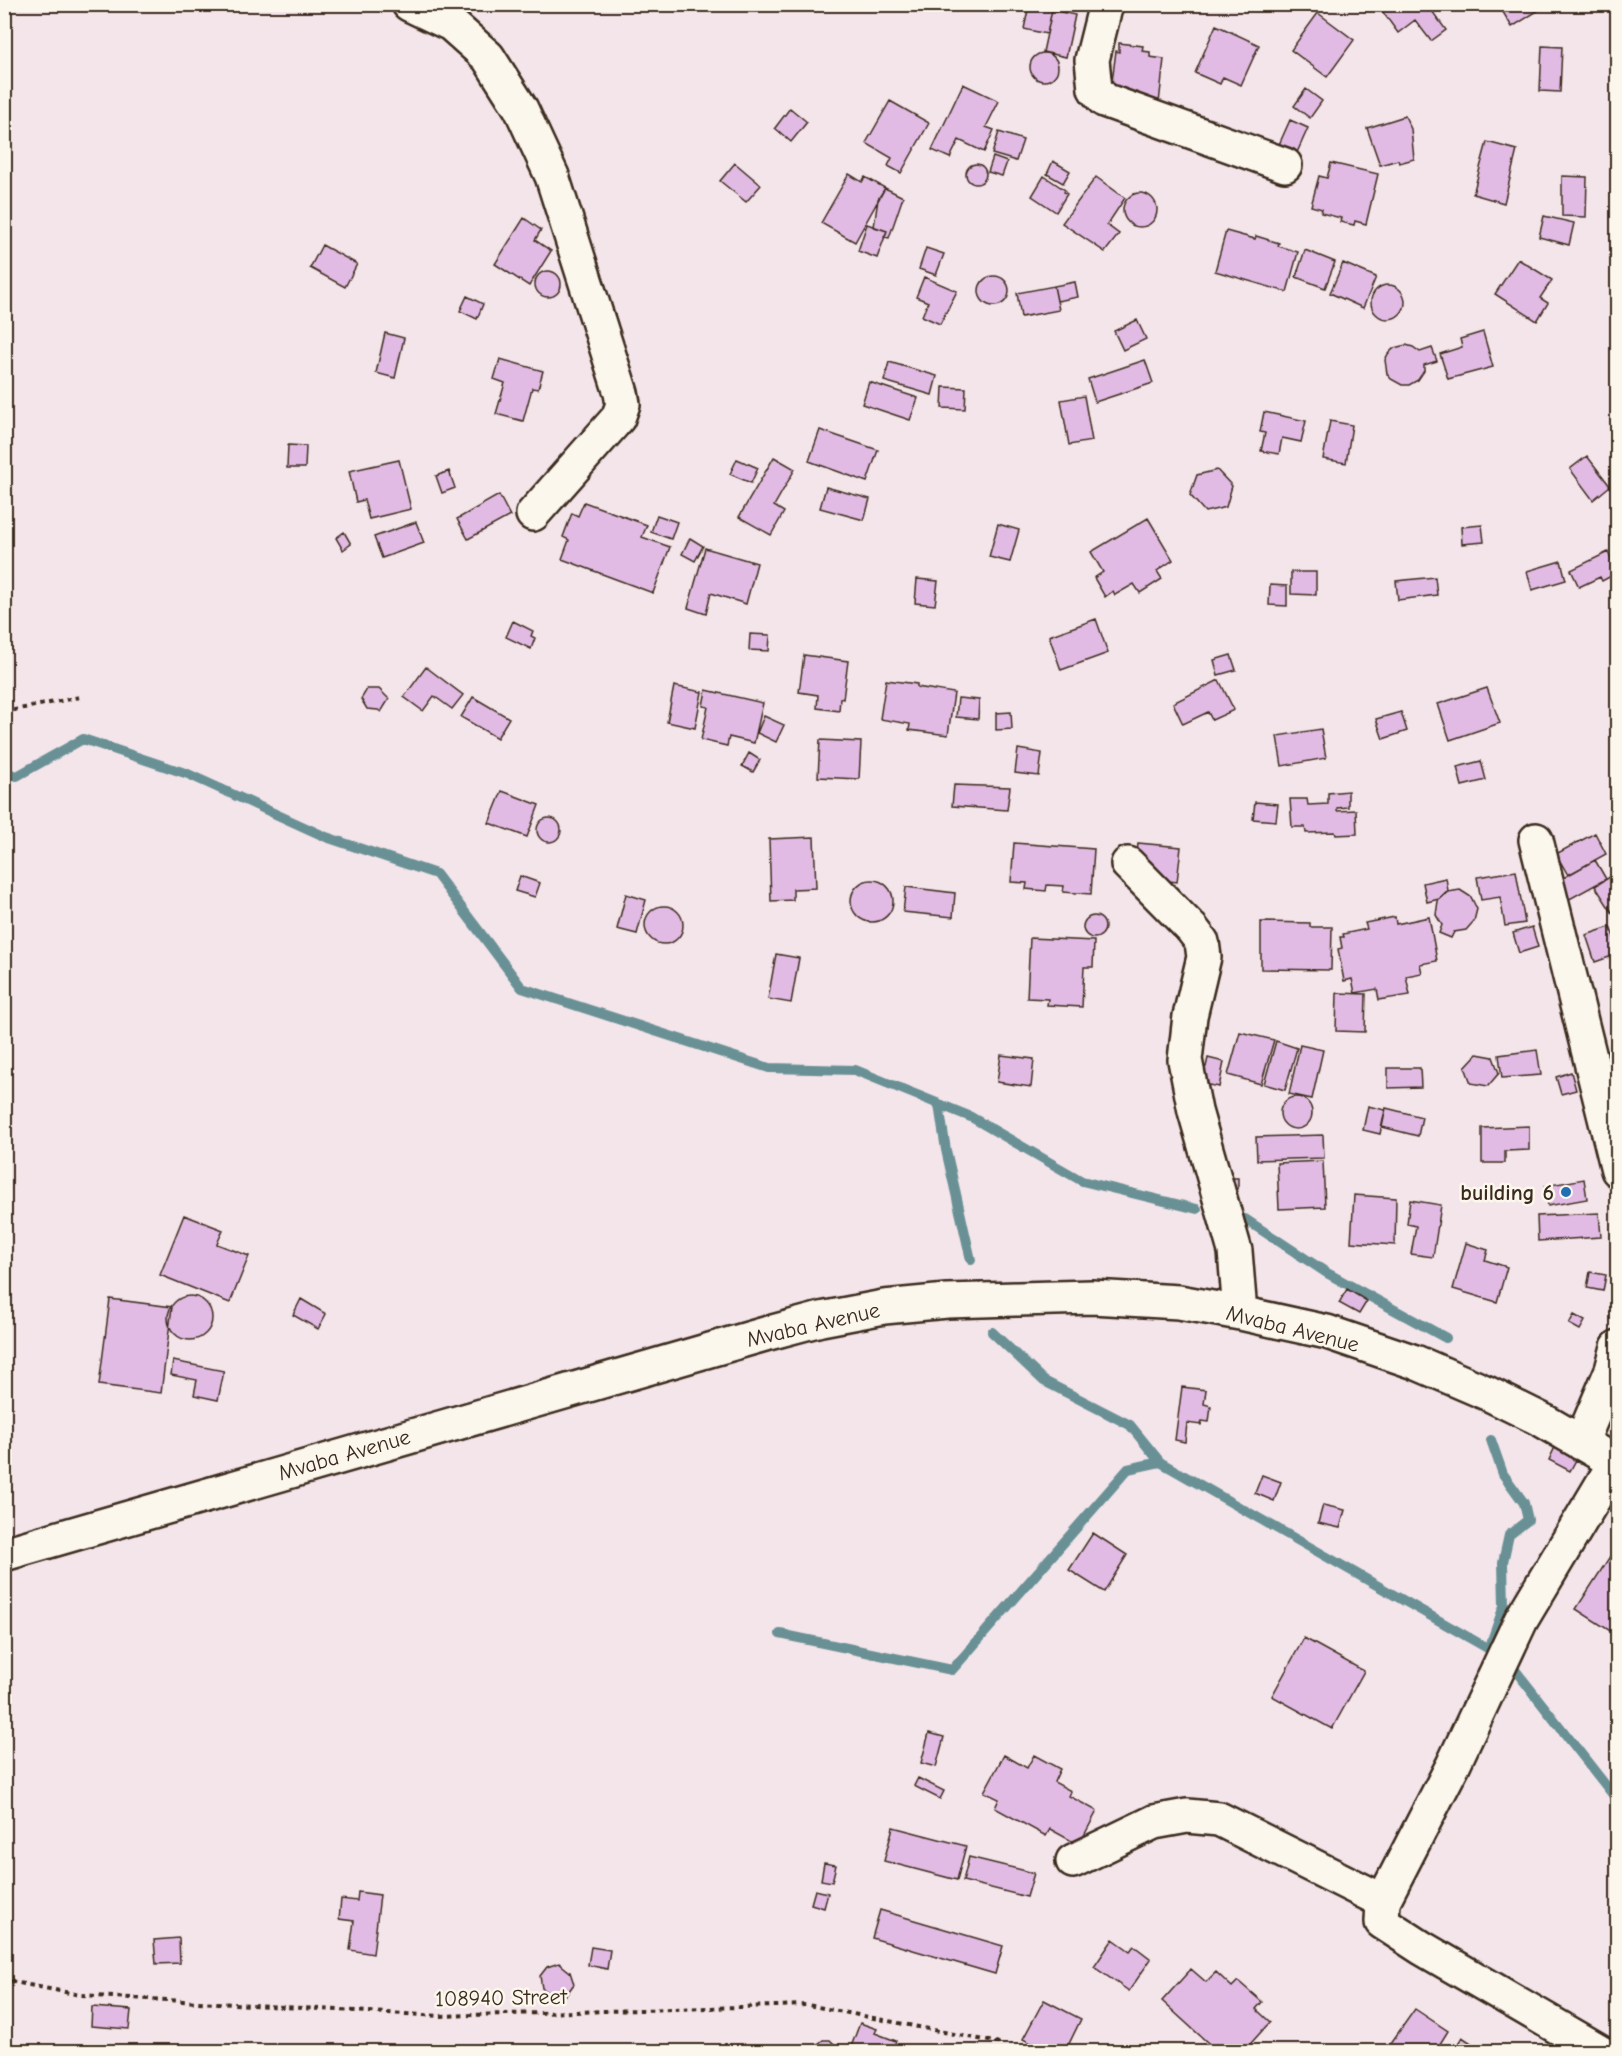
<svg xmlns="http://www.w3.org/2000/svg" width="1622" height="2056" viewBox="0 0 1622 2056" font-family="'Comic Neue',sans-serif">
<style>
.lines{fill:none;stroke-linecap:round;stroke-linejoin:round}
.stream{stroke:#699195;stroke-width:10}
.building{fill:#e2bbe4;stroke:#3b2a1e;stroke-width:1.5}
.minor-casing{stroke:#3b2a1e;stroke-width:38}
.path{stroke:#3b2a1e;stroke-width:4;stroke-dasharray:4.5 4.5;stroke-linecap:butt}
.minor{stroke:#fbf7ec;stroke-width:33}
.poi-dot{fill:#1f6fb2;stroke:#fbf7ec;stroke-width:2}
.labels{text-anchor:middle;stroke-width:5;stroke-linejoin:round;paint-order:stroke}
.poi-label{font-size:22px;font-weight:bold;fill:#3b2a1e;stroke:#fbf7ec;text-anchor:end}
.street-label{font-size:22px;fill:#3b2a1e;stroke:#fbf7ec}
</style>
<rect width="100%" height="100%" fill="#f4e5ea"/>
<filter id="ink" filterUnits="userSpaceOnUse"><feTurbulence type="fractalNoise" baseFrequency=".0167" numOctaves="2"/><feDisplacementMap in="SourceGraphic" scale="12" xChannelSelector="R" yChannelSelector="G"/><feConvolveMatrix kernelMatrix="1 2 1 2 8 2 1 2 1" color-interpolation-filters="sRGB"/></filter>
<g filter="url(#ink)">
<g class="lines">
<path class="stream" d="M4 772 17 776 83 739 188 774 326 837 436 874 522 988 769 1068 855 1070 971 1117 1082 1181 1197 1209
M939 1105 946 1150 971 1260
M1245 1219 1327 1273 1446 1338
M992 1332 1044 1381 1130 1425 1160 1462
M780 1634 952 1670 1128 1469 1160 1462 1489 1649 1512 1666 1618 1801
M1489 1649 1504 1606 1503 1562 1509 1535 1528 1520 1524 1503 1503 1474 1491 1440"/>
</g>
<path class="building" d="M1377 4H1427L1446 30 1431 41 1415 20 1398 33Z
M1498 4H1536L1539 10 1512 27Z
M1029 5 1052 10 1047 34 1024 29Z
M1052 10 1075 15 1066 57 1043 52Z
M1318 13 1354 40 1327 77 1291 50Z
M1216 25 1259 45 1241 85 1223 77 1220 84 1195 73Z
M1119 43 1143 46 1142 51 1150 52V57L1164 59 1159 103 1110 97 1116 51 1119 52Z
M1542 46 1562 47 1560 92 1540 91Z
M1030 67a14 14 0 1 1 28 0a14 14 0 1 1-28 0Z
M963 84 999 101 986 127 994 130 984 152 959 140 950 158 932 150Z
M1306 89 1322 101 1310 118 1294 106Z
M890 101 929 123 901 173 888 166 892 158 866 143Z
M790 108 807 122 791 142 775 128Z
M1405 116 1411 129 1414 159 1399 163 1398 160 1380 165 1367 128Z
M1290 120 1308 128 1295 157 1277 149Z
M999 132 1023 140 1016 161 992 154Z
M1487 142 1517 150 1504 203 1473 194Z
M993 157 1007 162 1002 176 988 172Z
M1053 161 1070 171 1063 183 1047 174Z
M735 163 761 185 746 202 720 181Z
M1331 163 1378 174 1366 224 1355 221 1354 225 1340 222 1341 218 1321 213 1322 209 1311 206 1319 176 1327 178Z
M966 174a10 10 0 1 1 20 0a10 10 0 1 1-20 0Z
M849 174 862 182 865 177 885 188 855 242 821 223Z
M1044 176 1065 190 1064 192 1067 194 1056 212 1032 196Z
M1562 176 1587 177 1586 217 1562 216Z
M1096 177 1125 198 1107 225 1119 234 1105 252 1062 223Z
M885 188 903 197 889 238 884 237 887 231 874 227 878 199Z
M1123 210a17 17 0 1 1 34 0a17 17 0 1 1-34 0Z
M1544 216 1574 223 1569 245 1539 237Z
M524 218 541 230 535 240 551 251 529 286 495 264Z
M867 224 887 231 877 258 858 251Z
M1226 231 1255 239 1256 236 1279 243 1278 246 1298 252 1287 292 1215 271Z
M322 245 357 264 345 287 310 268Z
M926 248 944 254 936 275 919 269Z
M1305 250 1335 262 1325 288 1296 277Z
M1518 259 1552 280 1540 298 1548 303 1537 321 1495 294Z
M1343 263 1376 277 1363 308 1330 293Z
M535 284a13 13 0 1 1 26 0a13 13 0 1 1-26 0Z
M979 291a15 15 0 1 1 30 0a15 15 0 1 1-30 0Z
M924 277 957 291 940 324 922 316 928 302 916 297Z
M1075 282 1078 297 1057 301 1054 286Z
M1371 302a17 17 0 1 1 34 0a17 17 0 1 1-34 0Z
M1054 286 1059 310 1021 317 1017 293Z
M467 296 483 304 477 319 460 311Z
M1137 320 1146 339 1123 350 1114 331Z
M1483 332 1493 367 1448 379 1440 354 1462 347 1460 339Z
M385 333 404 338 395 378 376 373Z
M1406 345 1413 347 1420 352 1432 348 1437 361 1424 365V371L1418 380 1409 385H1402L1391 379 1387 374 1385 360 1388 354 1394 348Z
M500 359 543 371 538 389 532 388 523 421 496 414 505 383 494 379Z
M1145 360 1153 383 1095 402 1088 379Z
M889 362 937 376 932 395 884 381Z
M869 382 918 398 910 420 862 404Z
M943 387 966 388 965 409 942 408Z
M1084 396 1092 441 1069 445 1061 400Z
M1264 412 1306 421 1301 442 1282 438 1279 454 1261 451 1265 433 1260 432Z
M1330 421 1352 425 1346 463 1323 459Z
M820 430 878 450 867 482 809 461Z
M288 445 306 446 305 468H287Z
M1587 456 1610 486 1593 500 1570 469Z
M774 457 795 469 774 506 784 512 771 535 739 517Z
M737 459 758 468 751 483 730 474Z
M399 460 411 509 369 519 364 500 356 502 349 471Z
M1217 470 1232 486 1226 507 1205 512 1190 495 1197 475Z
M449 471 455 488 442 493 436 476Z
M826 487 870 499 864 520 820 508Z
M499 495 510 516 468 539 457 519Z
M584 502 647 525 642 537 670 547 653 593 562 559 569 540 563 537 572 513 578 516Z
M657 515 677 522 671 539 651 532Z
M1148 518 1173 560 1157 571 1162 579 1140 593 1134 584 1115 595 1113 591 1105 597 1094 578 1103 572 1091 552Z
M416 522 424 543 382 558 374 537Z
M998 524 1019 530 1010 562 989 557Z
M1482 525 1484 542 1462 544 1461 527Z
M344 532 351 544 343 550 336 538Z
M690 538 703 546 695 561 682 554Z
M705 548 757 563 746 604 711 593 706 614 688 608Z
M1608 552 1617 573 1602 581 1600 577 1579 587 1571 570Z
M1561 561 1566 580 1532 590 1527 571Z
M1291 572H1316V595L1291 594Z
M1435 577 1437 595 1398 600 1396 581Z
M917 579 938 581 935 605 915 603Z
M1270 585 1287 586V606L1269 605Z
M1096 619 1108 653 1061 670 1049 636Z
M513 621 533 631 531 636 535 638 531 649 506 637Z
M750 634 770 635 769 651 749 650Z
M804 655 848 661 843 699 840 698 839 711 817 708 818 695 799 692Z
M1231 655 1236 670 1218 675 1214 660Z
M426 667 463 695 452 709 434 696 423 711 404 697Z
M886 680 917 684V687L954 693 948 735 909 730 910 724 880 719Z
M1219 680 1234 710 1212 720 1208 712 1183 724 1173 703Z
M674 686 702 692 695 728 667 722Z
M1487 688 1500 723 1450 740 1438 704Z
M367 689H379L389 699 381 712 378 710 367 709 361 699Z
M706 690 763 703 754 743 729 737 727 746 701 740 708 707 703 706Z
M473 697 509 718 497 738 461 717Z
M958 698 979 700 978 719 956 717Z
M1011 712 1012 729 996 730V713Z
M1401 712 1407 731 1383 739 1376 719Z
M764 716 784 725 776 742 757 733Z
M1321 729 1326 758 1282 766 1277 736Z
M820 740 861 742 859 779 818 777Z
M1018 749 1042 753 1039 776 1015 773Z
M749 753 760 760 753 772 742 766Z
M1481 761 1486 780 1462 786 1457 767Z
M954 785 1010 787 1007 810 952 806Z
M502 791 539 805 527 837 489 823Z
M1348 791V807L1337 808V811L1356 810 1357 834 1336 835 1335 832 1306 833 1305 827H1292L1290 799H1307L1308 805 1328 804V793Z
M1255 802 1278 804 1276 821 1253 819Z
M537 830a12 12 0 1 1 24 0a12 12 0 1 1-24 0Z
M1595 833 1606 854 1568 875 1556 854Z
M814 837 816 888 793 889V900L771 901 769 839Z
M1014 843 1094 849 1091 894 1063 892 1064 886 1047 885 1046 891 1026 889 1027 883 1011 882Z
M1138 843 1181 847 1177 882 1152 879 1136 866Z
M1595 860 1606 879 1566 901 1556 882Z
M1516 871 1525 923 1505 926 1500 897 1481 900 1477 877Z
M1618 872V915L1615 917 1595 886Z
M520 876 540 883 535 897 515 891Z
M1446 878 1448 891 1439 899 1427 902 1423 883Z
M851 901a21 21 0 1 1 42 0a21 21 0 1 1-42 0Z
M906 887 955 893 953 917 903 912Z
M1460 890 1471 897 1477 909 1474 921 1466 930 1454 932 1451 938 1439 933 1442 925 1436 915 1438 901 1448 892Z
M626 894 646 900 637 934 617 929Z
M645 925a19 19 0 1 1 38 0a19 19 0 1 1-38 0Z
M1083 927a11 11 0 1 1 22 0a11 11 0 1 1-22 0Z
M1395 917 1396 924 1429 917 1437 961 1420 964 1422 973 1406 976 1410 995 1379 1000 1377 989 1355 993 1352 979 1344 981 1338 949 1342 948 1340 937H1344L1343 934 1367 929 1365 923Z
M1261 922 1310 923V927H1332L1331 970 1261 969Z
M1532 927 1538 947 1519 953 1513 933Z
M1610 927 1618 947V954L1595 962 1586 935Z
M1030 938 1094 941 1093 967H1084L1082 1007 1047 1005 1048 999 1027 998Z
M776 954 799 958 791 1003 768 999Z
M1337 993 1366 994 1365 1032 1336 1031Z
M1240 1032 1274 1040 1261 1084 1228 1075Z
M1276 1041 1297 1048 1285 1090 1264 1084Z
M1300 1045 1323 1050 1312 1099 1289 1094Z
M1537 1050 1541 1075 1502 1078 1499 1055Z
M1477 1054 1493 1057 1499 1073 1488 1086 1471 1083 1465 1067Z
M1001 1055 1034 1059 1031 1087 997 1082Z
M1208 1058 1224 1062 1219 1087 1205 1084 1197 1066 1206 1067Z
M1388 1068H1420L1421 1087 1388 1088Z
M1571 1072 1576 1090 1561 1094 1556 1077Z
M1280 1113a16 16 0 1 1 32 0a16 16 0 1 1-32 0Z
M1368 1106 1385 1110 1380 1134 1363 1130Z
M1386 1108 1422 1117 1418 1136 1382 1127Z
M1529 1126V1150L1505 1151V1163H1482V1128Z
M1323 1135 1324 1158 1257 1160 1256 1137Z
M1323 1161 1325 1207 1279 1209 1277 1163Z
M1228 1178H1238V1189H1235L1234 1199Z
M1584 1179 1587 1199 1548 1206 1545 1186Z
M1354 1195 1396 1198 1395 1245 1351 1242Z
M1410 1200 1441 1205 1433 1257 1411 1254 1416 1226 1407 1224Z
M1599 1213 1601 1237 1538 1241 1537 1216Z
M184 1215 223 1230 217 1244 249 1256 230 1303 160 1275Z
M1466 1243 1488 1250 1485 1260 1507 1267 1497 1302 1453 1289Z
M1590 1272 1606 1275 1603 1291 1587 1288Z
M1347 1289 1367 1301 1359 1314 1339 1303Z
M168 1318a22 22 0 1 1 44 0a22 22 0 1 1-44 0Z
M110 1299 172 1307 161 1393 99 1385Z
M301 1299 326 1314 318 1329 293 1315Z
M1574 1315 1585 1321 1580 1330 1569 1324Z
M173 1361 224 1371 218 1400 194 1395 197 1380 171 1375Z
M1182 1387 1206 1390 1204 1404 1211 1406 1209 1422 1202 1421 1201 1425 1187 1423 1185 1442 1175 1440Z
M1555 1447 1576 1460 1570 1471 1549 1460Z
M1262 1475 1281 1482 1274 1501 1255 1493Z
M1323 1505 1345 1510 1340 1528 1318 1523Z
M1093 1533 1127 1555 1104 1592 1069 1570Z
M1618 1544V1636L1576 1609Z
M1304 1638 1364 1671 1332 1729 1272 1696Z
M929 1733 944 1737 936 1767 921 1763Z
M1004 1755 1027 1768 1034 1755 1060 1769 1054 1782 1071 1791 1069 1796 1097 1811 1079 1845 1050 1829 1046 1836 995 1808 999 1799 984 1792Z
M918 1778 944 1791 940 1799 914 1786Z
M893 1827 966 1846 957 1880 884 1861Z
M969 1857 1034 1873 1027 1897 963 1881Z
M824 1863 836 1865 832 1882 821 1880Z
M815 1890 828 1893 824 1908 811 1904Z
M358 1892 380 1895 373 1954 350 1950 354 1921 339 1919 341 1899 357 1901Z
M880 1910 1003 1946 995 1974 872 1938Z
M179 1938 180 1963 156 1964 154 1940Z
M1113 1939 1130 1951 1134 1946 1151 1959 1129 1991 1094 1967Z
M591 1947 610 1950 607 1969 588 1965Z
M559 1963 570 1972 574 1984 566 1995 552 1997 542 1988 540 1976 547 1967Z
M1191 1969 1206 1982 1216 1972 1232 1987 1238 1981 1262 2002 1256 2009 1270 2022 1243 2052H1218L1162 2001Z
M1044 2000 1081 2019 1065 2052H1047L1023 2039Z
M92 2007 131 2010 129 2029 91 2026Z
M1415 2009 1448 2031 1435 2052H1388L1386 2050Z
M860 2023 877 2029 875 2033 896 2041 892 2052H849Z
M1462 2037 1485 2052H1453Z
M823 2040H830L835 2045 837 2052H815L818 2044Z
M4 2046 40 2048V2052H4Z"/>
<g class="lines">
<defs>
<path id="minor" d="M409 4 451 24 488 57 521 109 552 176 621 393 623 404 618 418 533 514
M1106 4 1092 60 1095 89 1104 100 1285 165
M1536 840 1618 1170
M1128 864 1192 929 1202 942 1204 957 1190 1016 1185 1060 1195 1111 1235 1251 1240 1313
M1581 1443 1612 1370 1618 1347
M4 1554 765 1334 821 1319 884 1307 947 1301 1092 1297 1179 1302 1240 1313 1327 1332 1415 1362 1487 1393 1544 1421 1618 1464
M1073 1861 1154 1822 1187 1816 1219 1819 1383 1901
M1601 2052 1422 1948 1382 1922 1383 1901 1453 1765 1521 1620 1615 1463"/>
</defs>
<use href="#minor" class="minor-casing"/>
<path class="path" d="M4 712 80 697
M4 1975 14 1982 80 1995 439 2016 808 2005 999 2043"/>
<use href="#minor" class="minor"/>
</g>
</g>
<circle class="poi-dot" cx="1566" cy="1192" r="6"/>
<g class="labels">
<g class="poi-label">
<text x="1554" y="1200">building 6</text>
</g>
<g class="street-label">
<text transform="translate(813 1324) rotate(-13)" y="8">Mvaba Avenue</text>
<text transform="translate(1293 1328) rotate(14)" y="8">Mvaba Avenue</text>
<text transform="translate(344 1454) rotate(-16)" y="8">Mvaba Avenue</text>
<text transform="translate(501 1997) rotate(-1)" y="8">108940 Street</text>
</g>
</g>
<rect width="1622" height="2056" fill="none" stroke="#fbf7ec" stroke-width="24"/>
<rect x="12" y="12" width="1598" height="2032" fill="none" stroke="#3b2a1e" stroke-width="2" filter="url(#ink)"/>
</svg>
